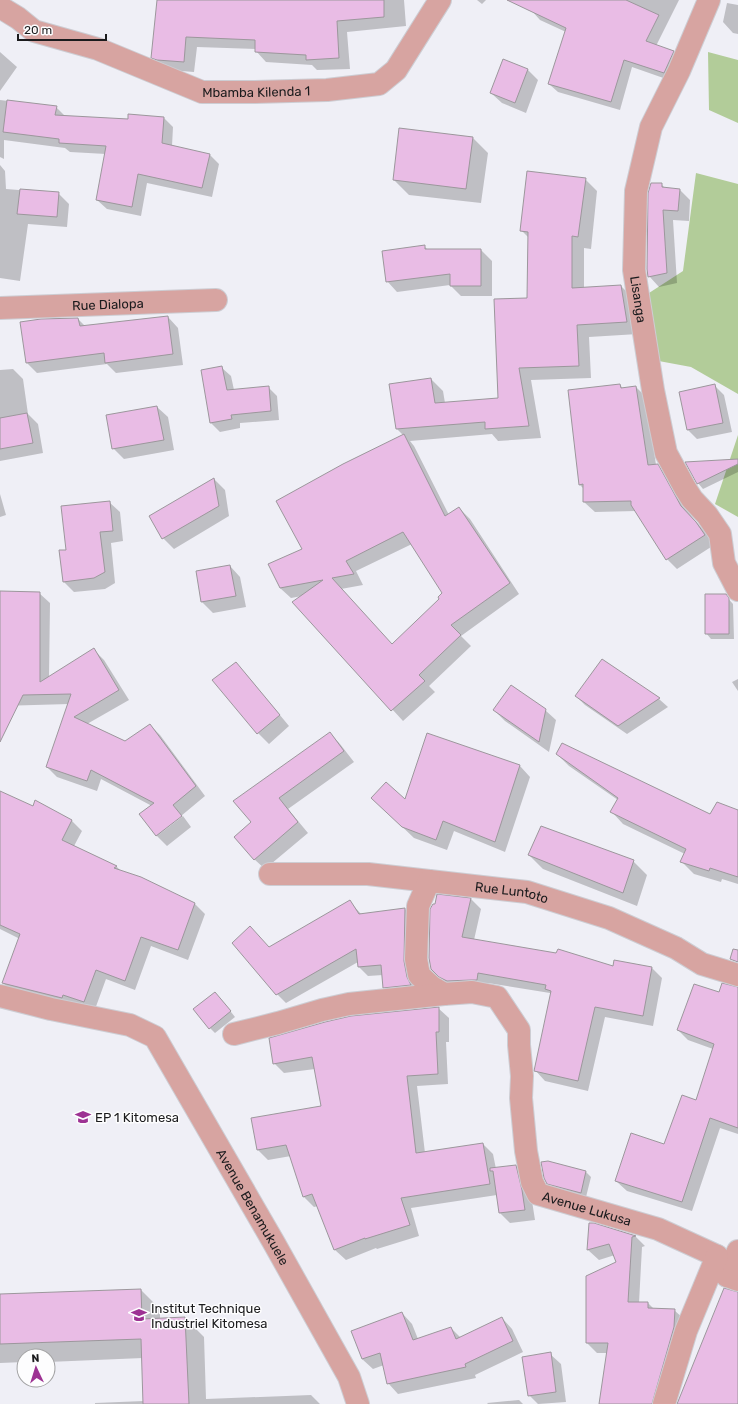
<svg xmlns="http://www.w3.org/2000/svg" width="738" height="1404" viewBox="0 0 738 1404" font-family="Rubik,sans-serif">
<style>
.green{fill:#b2cc99}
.shadow{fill:#0003;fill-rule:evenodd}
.building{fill:#e9bce5;stroke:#9c979c;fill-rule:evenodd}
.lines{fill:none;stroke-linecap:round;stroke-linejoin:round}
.minor-casing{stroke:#cdcdd3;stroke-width:24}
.minor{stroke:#d7a4a1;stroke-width:22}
.labels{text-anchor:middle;stroke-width:3;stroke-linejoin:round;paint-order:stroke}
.street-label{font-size:13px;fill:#1b1b1d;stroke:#fdfdfe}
.poi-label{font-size:13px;fill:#1b1b1d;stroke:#fdfdfe;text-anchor:start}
</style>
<rect width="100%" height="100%" fill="#efeff6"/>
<path class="green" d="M708 52 738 60V123L709 110Z
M696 173 738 184V394L691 367 648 359 649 293 683 271Z
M738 435V517L715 504Z"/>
<path class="shadow" d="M158 0H404L406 26 347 32 350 69 317 70 312 65 266 62 256 51V49L197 47 194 72 168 70 163 68 153 57Z
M477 0H486L482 4Z
M535 0H679L656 46 674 51 682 60 672 81 632 67 620 110 558 92 549 84 566 32 540 20 532 11Z
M727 3 738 5V34L733 33 723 22Z
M0 52 17 67 0 91Z
M528 70 538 80 526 113 502 103 491 93Z
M0 100 56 107 66 117 129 121 164 118 173 127 172 146 210 155 219 164 212 197 147 183 141 216 107 209 97 200 106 154 70 152 65 148 4 140V159L0 157Z
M473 138 488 153 481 203 409 195 394 180Z
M0 165 5 171 6 189 58 193 69 204 67 227 28 224 20 281 0 278Z
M585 179 597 191 591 249 584 248V288L621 286 633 298 638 334 589 337 591 378 531 380 541 438 498 441 492 434 410 441 414 446 449 515 459 508 470 519 519 594 461 636 471 646 429 686 435 692 403 721 294 602 302 596 291 598 280 588 303 550 404 436 397 429 431 379 443 391 445 403 499 399 528 299 529 238 521 230ZM412 544 444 594 441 599 392 645 341 589 363 585 356 571Z
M661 184 665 188 680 190 690 200 689 221 673 220 677 283 659 287 649 276Z
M424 246 428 250H481L492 261V296H461L450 285 397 292 387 281Z
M168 317 178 328 183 365 116 373 107 364 37 373 27 363 78 319 86 327Z
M222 368 231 376 234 390 268 387 277 396 279 420 240 423V428L220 432 211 423Z
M13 369 23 379 28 414 38 424 43 453 0 461V370Z
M620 385 623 389 636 387 646 397 656 465H657L668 476 692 517 707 534 714 545 677 569 667 559 636 511 595 512 584 502V489L579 484Z
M715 386 724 395 732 432 697 439 688 430Z
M157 407 168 417 174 450 124 459 113 448 107 416Z
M738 460V472L703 489 698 483 687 463Z
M214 479 225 490 229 516 174 549 163 538 150 516Z
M0 494 6 515 0 517Z
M109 502 120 512 123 541 111 543 115 583 105 589 74 592 64 582 67 550Z
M230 566 240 577 246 607 213 613 202 602 197 572Z
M0 592 39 593 50 603 49 677 94 650 104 660 129 700 87 724 125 743 150 725 160 735 205 796 157 836 141 814 152 806 101 779 97 791 57 777 47 767 69 704 0 706Z
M725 595 733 604 734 639H711L706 633Z
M602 660 659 699 668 707 627 734 585 705 576 696Z
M236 664 246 674 289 726 269 744 258 733 213 680Z
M738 679V691L732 682Z
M494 710H545L556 720 549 752 505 721Z
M330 733 340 744 354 762 288 809 308 833 265 869 254 859 253 822Z
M428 735 520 766 530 777 505 852 454 831 447 850 414 838 372 798 405 801Z
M557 754 710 815 737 811 738 809V884L722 879 721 882 694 874 682 862 685 854 623 824 612 812 618 800 569 766Z
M0 792 34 807 36 802 72 821 82 831 74 846 116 866 121 871 195 904 205 914 188 960 151 946 135 990 106 979 94 1012 13 993 3 983 20 939 0 929Z
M183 816 191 827 167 846 157 836Z
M529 855 633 861 647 875 637 906 543 869Z
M471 899 481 909 474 940 614 968H652L662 978 653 1026 605 1017 588 1091 545 1081 535 1070 552 995 550 993 488 983 487 990 451 987 431 968Z
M350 902 362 915 405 909 414 918 415 987 393 997 384 987 383 975 368 976 359 967 358 962 286 1003 277 994 269 948Z
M738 993V1134L720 1128 692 1211 627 1191 616 1181 665 1145 697 1101 713 1049 688 1040 678 1030 720 994Z
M220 998 235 1017 215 1033 210 1028Z
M438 1008 449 1018V1042H446L448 1084 417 1086 425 1153 483 1144 493 1154 496 1169 516 1166 526 1177 532 1201 535 1220 510 1223 500 1213 497 1195 411 1208 419 1236 377 1249 376 1248 346 1260 335 1250 318 1206 314 1207 304 1197 291 1156 268 1160 258 1150 322 1107 315 1069 284 1073 274 1063Z
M586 1172 591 1177 586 1197 553 1188 548 1183Z
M590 1224 636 1237 645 1246 642 1247 639 1303H648L654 1309 674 1310 685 1320 664 1404H600L607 1353H597L587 1343 617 1262 615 1255 599 1260 588 1250Z
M141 1290 160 1309V1319L185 1318 204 1337 206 1399 311 1395 320 1404H95V1403L144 1401 143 1358 48 1362V1356H24V1362L0 1363V1295Z
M402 1313 412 1324 418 1339 451 1328 461 1338 502 1318 512 1329 523 1352 475 1375 476 1378 398 1394 388 1383 384 1365 373 1369 362 1359Z
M550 1354 561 1364 566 1402 538 1404 529 1395Z
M519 1400 523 1404H488L487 1403Z"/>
<path class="building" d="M157 0H384V17L337 21 339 58 306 60V55L255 52V40L186 37 184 62 157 60 151 58Z
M507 0H626L659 15 646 41 674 51 664 73 624 60 611 102 548 84 566 28Z
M503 59 528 69 515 103 490 93Z
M7 100 57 106 55 115 128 119V114L164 117 162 143 210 154 202 188 138 174 132 207 96 200 106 146 59 143V139L3 132Z
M399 128 473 137 466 189 393 180Z
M527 171 586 178 578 237 572 236V288L621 285 627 322 577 325 579 366 519 368 529 426 485 429V422L396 429 389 384 431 378 435 403 498 398 494 299 527 298 528 232 520 231Z
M651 183H662V187L680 189 678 211 663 210 667 273 648 277 647 269 648 193Z
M20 189 59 192 57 217 17 214Z
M425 245V249H481V286H450V274L386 282 382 251Z
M168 316 173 354 105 363 104 353 26 363 20 322 41 319 78 318 80 326Z
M222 366 227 390 269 386 271 411 231 415 232 419 210 423 201 370Z
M620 384 621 388 636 386 648 465 658 464 681 506 696 522 705 535 666 560 631 505V501L583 502V484L579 485 568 390Z
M715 384 723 423 687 430 679 392Z
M157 406 164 440 112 449 106 415Z
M27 413 33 443 0 449V418Z
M404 434 445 516 459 507 510 583 451 625 461 635 419 675 425 681 391 711 292 602 323 580 280 588 268 564 302 549 276 501 343 464ZM403 532 442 593 438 597 439 599 392 644 332 578 354 574 346 561Z
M738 459V464L697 484 685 462Z
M214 478 219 506 162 539 149 516Z
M110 501 113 531 100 532 105 572 94 578 63 582 59 550H66L61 506Z
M230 565 236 596 201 602 196 571Z
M0 591 40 592V682L94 648 119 690 74 717 125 741 150 724 196 786 173 805 182 816 156 836 139 814 154 803 91 770 87 781 46 767 71 694 23 695 0 742Z
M705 594H726L729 598V634H705Z
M602 659 660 698 618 726 575 696Z
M236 662 280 715 257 734 212 680Z
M511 685 546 709 539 742 493 710Z
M330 732 344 751 279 798 298 822 254 860 234 837 251 822 233 801Z
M427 733 520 765 495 842 443 821 436 840 402 827 371 798 386 782 405 799Z
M562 743 710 814 717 802 738 810V877L710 868 709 871 680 862 686 849 610 812 618 798 556 754Z
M0 791 33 806 35 800 72 820 62 840 117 866 114 868 141 877 195 903 178 950 141 937 125 981 96 970 84 1002 63 995 62 998 2 983 20 934 0 925Z
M541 826 634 860 623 893 528 855Z
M437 894 471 898 462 937 556 953 558 949 613 966 614 960 652 967 643 1016 595 1007 578 1081 534 1071 551 991 545 989 546 985 478 973 477 980H471L447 981 439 977 431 969 429 958 430 909 433 904H435Z
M350 900 359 914 405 908 404 961 407 977 411 985 383 988 381 965 358 967 356 949 276 995 232 943 250 926 269 947Z
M733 949 738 950V962L730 959Z
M722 983 738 987V1128L710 1118 682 1202 615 1181 631 1133 664 1144 682 1095 696 1100 714 1044 677 1030 694 984 719 992Z
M215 992 231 1011 209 1029 193 1009Z
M439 1007V1032H436L438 1074 407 1076 416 1153 483 1143 490 1184 401 1198 410 1225 365 1239V1238L334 1250 312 1194 303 1197 286 1145 257 1150 251 1118 321 1106 312 1057 273 1064 269 1038 325 1022 351 1016Z
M548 1161 586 1171 581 1193 547 1184 544 1178 541 1162Z
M516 1165 522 1190 525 1210 499 1213 493 1171H490V1168Z
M589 1223H594L636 1236 632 1237 628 1302H648V1308L675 1309 674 1327 652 1404H599L608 1343H586V1276L616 1262 609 1244 587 1250Z
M724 1288 738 1292V1404H677Z
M141 1289 142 1319 185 1317 189 1404H143L141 1339 0 1344V1294Z
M402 1312 413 1340 451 1327 456 1339 502 1317 513 1341 465 1364 466 1367 387 1384 380 1353 362 1359 351 1331Z
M551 1352 556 1392 528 1396 522 1357Z"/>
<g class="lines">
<defs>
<g id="minor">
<path id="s1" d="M709 0 679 71 651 127 636 191 634 270 653 390 666 453 685 488 692 499 707 515 720 534 724 563 738 590"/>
<path id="s2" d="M0 7 18 18 34 31 98 49 202 92H255L327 90 379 84 396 70 440 0"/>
<path id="s3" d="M0 308 216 300"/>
<path id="s4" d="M270 874H368L527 892 609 918 676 948 702 964 738 975"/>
<path d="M429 881 418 906 416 959 419 975 432 987 444 994"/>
<path id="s5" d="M0 996 51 1009 130 1025 155 1037 274 1243 349 1377 358 1404"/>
<path id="s6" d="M234 1034 278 1023 322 1010 349 1004 444 994 472 992 497 997 519 1030V1045L522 1076 521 1098 526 1151 532 1182 538 1194 658 1229 717 1256 727 1276 738 1280"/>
<path d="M727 1276 738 1251"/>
<path d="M664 1404 686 1331 717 1256"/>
</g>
</defs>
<use href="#minor" class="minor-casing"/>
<use href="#minor" class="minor"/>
</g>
<defs>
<symbol id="school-bare" viewBox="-9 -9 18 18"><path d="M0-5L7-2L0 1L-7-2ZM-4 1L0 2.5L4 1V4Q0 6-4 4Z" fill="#9d3293" stroke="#fdfdfe" stroke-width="2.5" paint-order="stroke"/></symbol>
</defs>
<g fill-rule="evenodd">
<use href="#school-bare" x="72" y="1106" width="22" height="22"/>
<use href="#school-bare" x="128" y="1304" width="22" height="22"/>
</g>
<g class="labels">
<g class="street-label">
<text dy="5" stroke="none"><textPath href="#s2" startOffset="275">Mbamba Kilenda 1</textPath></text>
<text dy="5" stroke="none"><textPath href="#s1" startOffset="314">Lisanga</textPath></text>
<text dy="5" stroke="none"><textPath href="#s3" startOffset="108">Rue Dialopa</textPath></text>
<text dy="5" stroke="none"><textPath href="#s4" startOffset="243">Rue Luntoto</textPath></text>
<text dy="5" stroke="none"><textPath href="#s5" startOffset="357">Avenue Benamukuele</textPath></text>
<text dy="5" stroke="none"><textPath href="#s6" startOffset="525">Avenue Lukusa</textPath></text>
</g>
<g class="poi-label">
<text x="95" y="1122">EP 1 Kitomesa</text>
<text x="151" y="1313">Institut Technique<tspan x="151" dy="15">Industriel Kitomesa</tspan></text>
</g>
</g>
<g transform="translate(36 1368) rotate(356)"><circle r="19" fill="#fdfdfe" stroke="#a3a3a4"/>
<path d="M0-3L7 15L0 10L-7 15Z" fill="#9d3293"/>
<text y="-6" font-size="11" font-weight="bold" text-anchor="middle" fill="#1b1b1d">N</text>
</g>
<path d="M18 34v6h88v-6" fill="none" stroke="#1b1b1d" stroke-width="2"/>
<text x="24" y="34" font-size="12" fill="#1b1b1d" stroke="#fdfdfe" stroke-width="3" paint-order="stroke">20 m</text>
</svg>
